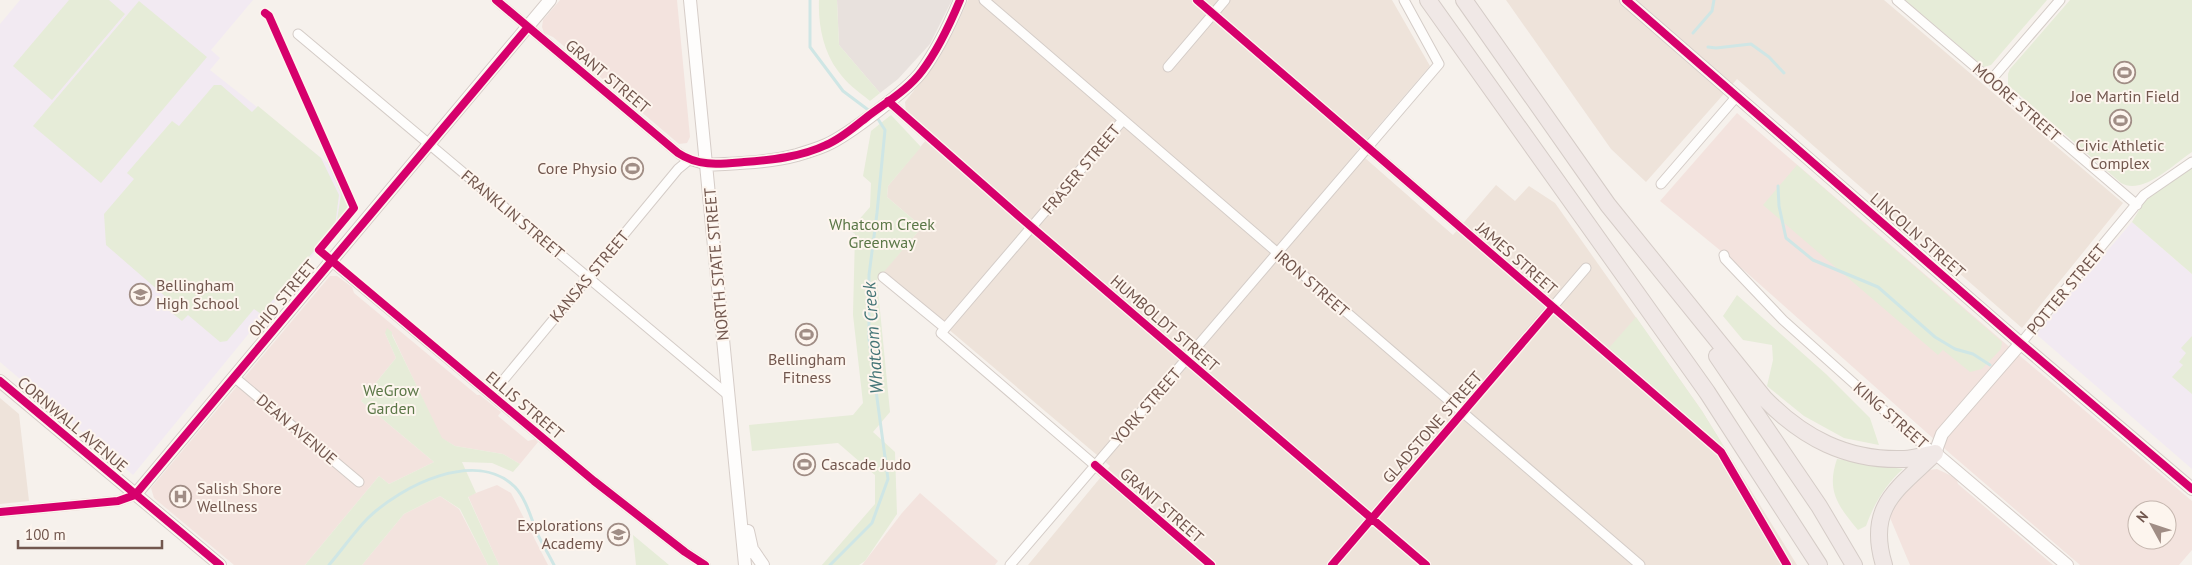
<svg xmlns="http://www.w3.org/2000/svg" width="2192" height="565" viewBox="0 0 2192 565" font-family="'PT Sans',sans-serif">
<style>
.residential{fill:#eee3da}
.commercial{fill:#f3e3de;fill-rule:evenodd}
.industrial{fill:#e8e1dd}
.education{fill:#f2eaf2}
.medical{fill:#f7e5e7}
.green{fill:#e6ecd8}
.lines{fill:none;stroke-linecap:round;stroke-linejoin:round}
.stream{stroke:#cfe6e5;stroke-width:3}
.street-casing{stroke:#d4ccc7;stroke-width:11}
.secondary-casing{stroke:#d6cdc8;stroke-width:14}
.highway-casing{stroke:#d5ccc7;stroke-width:18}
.street{stroke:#fefdfc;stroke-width:9}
.secondary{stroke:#fefdfc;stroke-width:12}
.highway{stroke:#f0e8e6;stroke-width:16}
.cycleway-casing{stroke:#fdf5ee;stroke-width:11}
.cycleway{stroke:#d6006c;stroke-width:8}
.labels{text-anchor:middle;stroke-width:4;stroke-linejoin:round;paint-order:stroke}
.street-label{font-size:16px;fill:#72574e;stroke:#fdf5ee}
.poi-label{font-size:16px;fill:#72574e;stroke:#fdf5ee}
.park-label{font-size:16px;fill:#5b7747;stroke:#fdf5ee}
.water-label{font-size:18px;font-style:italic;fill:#437476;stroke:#fdf5ee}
</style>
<rect width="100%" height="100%" fill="#f6f1ec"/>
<path class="residential" d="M968 0H1392L1430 66 1357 151 1453 235 1496 185 1515 201 1529 186 1555 203 1702 411 1797 565H1028L1110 466 882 273 922 227 887 197 888 186 931 134 906 112 905 102 938 60 956 27Z
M1506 0H1884L2123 203 2022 328 1737 79 1646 182 1611 149Z
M0 398 19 414 29 501 0 504Z"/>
<path class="commercial" d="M560 0H677L690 137 687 143 679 144 553 37 544 33 542 27 543 20Z
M1737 113 2006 344 2192 501V550L2179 565H2080L1953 456 1738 265 1660 201ZM2137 510H2167V540H2137Z
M330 276H337L352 287 354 293 477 395H480L501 412 498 416 528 441 535 439 538 442 520 464 503 454 455 446 441 438 392 334 385 333 396 358 361 401 434 462 389 484 379 476 305 565H234L154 498 151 488Z
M1937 469 1956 478 1958 484 2053 565H1910L1888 513 1917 476 1929 470Z
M497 485 511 493 548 565H499L468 496Z
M920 493 998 561 995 565H862L902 513Z
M440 496 459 509 488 565H362L404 514Z"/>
<path class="industrial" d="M837 0H952L930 44 898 79 880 93 839 45Z"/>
<path class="education" d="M20 0H253L211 50 220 58 210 70 329 164 341 194 336 227 133 475 0 362V24Z
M2132 222 2192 274V469L2036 334Z"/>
<path class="medical" d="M182 488 190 495 181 505 173 498Z"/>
<path class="green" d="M69 0H109L125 14 52 100 13 66Z
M819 0H837L839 45 880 93 870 101C859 92 846 83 838 71 823 51 818 24 819 0Z
M1905 0H2047L1991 65 1984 67Z
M2070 0H2192V152C2174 164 2142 196 2121 183L2008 85V74L2010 69Z
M139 1 207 57 101 183 33 126Z
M273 21 356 202 336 227 341 194 268 23Z
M214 85H221L252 112 258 106 321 158 339 195 335 226 261 314 254 309 227 341 220 342 188 315 182 321 162 305 167 298 106 245 104 214 134 179 127 173 172 121 179 126Z
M891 115 921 147 888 186 887 197 922 227 877 280 890 412 873 432 895 452 897 514 865 561 859 565H822L875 504V475L838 443 752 451 749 425 853 415 863 403 853 315 855 234 850 230 870 207 871 183 863 176 871 131Z
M1797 165 2002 342 2001 349 1982 369 1970 372 1943 350 1938 355 1763 205Z
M2192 168V274L2132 222 2145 200Z
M1737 295 1826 374 1870 418 1879 445 1844 438 1804 416 1767 386 1773 360 1772 345 1743 340 1723 316Z
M1636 317 1702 411 1726 450 1609 348Z
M387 328 392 332V335L442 438 455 446 503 454 520 464 513 472 492 463 462 462 476 493 468 497 499 565H488L460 509 440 496 404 514 362 565H305L379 476 389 484 434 462 361 401 396 358 385 333Z
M2192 336V394L2172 377 2183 365 2179 362 2186 353 2181 348Z
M1837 459 1903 469C1885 485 1874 504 1866 526L1858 530C1838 506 1826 491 1837 459Z
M633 535 669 565H636Z"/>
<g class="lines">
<path class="stream" d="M810 0V47L843 91 871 112
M1693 33 1712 11 1714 0
M1708 47 1716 48 1751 44 1769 57 1784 73
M1778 186 1779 206 1786 238 1813 260 1878 287 1935 337 1955 349 1973 354 1990 365
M329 565C342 550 354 532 368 518 401 486 476 448 515 487 527 500 531 519 538 535 543 545 549 555 554 565
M830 565 872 523 888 479 869 339V275L877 213 885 130 876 116"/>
<defs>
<path id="street" d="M496 0 678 153 689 160 706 165
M984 0 1640 565
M1197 0 1721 452 1787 565
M1897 0 2137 205
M298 34 728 395
M1168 67 1225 0
M1991 80 2060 0
M888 101 1021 218 1426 565
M1123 120 941 333 1211 565
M1661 184 1737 96
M1724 255 1725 259 1783 320 1915 438 1935 453
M331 261 594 481 685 552 705 565
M883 277 945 328
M2021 343 2144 195 2192 162
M234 377 359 482
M491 395 678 169 689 160
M0 512 118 501 135 495
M1010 565 1439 64 1404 0
M1332 565 1586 268"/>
<path id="secondary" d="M690 0 745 565
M1626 0 2019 342 2192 489
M706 165C736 163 768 163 797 155 807 152 817 149 826 145 847 136 909 89 922 71 938 49 950 24 960 0
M2021 343 1942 434 1935 453 2067 565
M0 381 220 565
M135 495 550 0
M748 531 752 549 763 565"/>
<path id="highway" d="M1428 0 1707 392 1819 565
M1464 0 1608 205 1764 398C1803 438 1847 461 1904 459 1914 459 1925 455 1935 453
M1717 356 1819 506 1854 565
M1884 565C1866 506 1898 489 1935 453"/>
</defs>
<use href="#street" class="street-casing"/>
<use href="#secondary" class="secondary-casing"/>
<use href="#highway" class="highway-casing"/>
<use href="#street" class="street"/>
<use href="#secondary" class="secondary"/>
<use href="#highway" class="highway"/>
<defs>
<path id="cycleway" d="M496 0 678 153C699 167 720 164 744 162 771 160 801 157 826 145 841 139 854 127 867 117 885 103 908 90 922 71 938 50 950 24 960 0
M1197 0 1721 452 1787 565
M1626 0 2019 342 2192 489
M265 13 269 16 354 208 319 250 594 481 685 552 705 565
M888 101 1021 218 1426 565
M0 381 220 565
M1095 465 1211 565
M135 495 528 27
M0 512 118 501 135 495
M1332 565 1553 307"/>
</defs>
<use href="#cycleway" class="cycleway-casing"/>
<use href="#cycleway" class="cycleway"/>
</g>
<defs>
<symbol id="stadium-ring" viewBox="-11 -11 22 22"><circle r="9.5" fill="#fdf5ee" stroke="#a08d85" stroke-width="1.5"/><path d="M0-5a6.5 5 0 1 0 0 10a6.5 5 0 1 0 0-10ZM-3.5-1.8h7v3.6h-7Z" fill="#a08d85"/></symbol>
<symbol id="school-ring" viewBox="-11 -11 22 22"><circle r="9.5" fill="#fdf5ee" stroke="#a08d85" stroke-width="1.5"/><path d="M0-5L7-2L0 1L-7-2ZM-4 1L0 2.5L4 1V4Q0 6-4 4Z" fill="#a08d85"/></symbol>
<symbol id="hospital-ring" viewBox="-11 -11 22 22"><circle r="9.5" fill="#fdf5ee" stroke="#a08d85" stroke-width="1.5"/><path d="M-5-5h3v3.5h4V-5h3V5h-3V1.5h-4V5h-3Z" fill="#a08d85"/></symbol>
</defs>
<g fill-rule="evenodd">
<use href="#stadium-ring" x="2112" y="60" width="25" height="25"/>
<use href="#stadium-ring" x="2108" y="108" width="25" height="25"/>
<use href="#stadium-ring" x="620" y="156" width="25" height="25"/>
<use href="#school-ring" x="128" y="282" width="25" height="25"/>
<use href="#stadium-ring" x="794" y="322" width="25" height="25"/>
<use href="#stadium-ring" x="792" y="452" width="25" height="25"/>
<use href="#hospital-ring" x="168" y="484" width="25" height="25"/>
<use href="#school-ring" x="606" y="522" width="25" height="25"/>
</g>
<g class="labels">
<g class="street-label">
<text transform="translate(608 76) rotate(40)" y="6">GRANT STREET</text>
<text transform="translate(2017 102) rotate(41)" y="6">MOORE STREET</text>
<text transform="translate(1081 169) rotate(-50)" y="6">FRASER STREET</text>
<text transform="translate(513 214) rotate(40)" y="6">FRANKLIN STREET</text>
<text transform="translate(1918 235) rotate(41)" y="6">LINCOLN STREET</text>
<text transform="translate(1517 258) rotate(41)" y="6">JAMES STREET</text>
<text transform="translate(716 264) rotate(-95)" y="6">NORTH STATE STREET</text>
<text transform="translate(589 276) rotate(-50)" y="6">KANSAS STREET</text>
<text transform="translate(1312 283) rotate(41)" y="6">IRON STREET</text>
<text transform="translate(2066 289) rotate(-50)" y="6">POTTER STREET</text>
<text transform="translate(282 298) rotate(-50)" y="6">OHIO STREET</text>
<text transform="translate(1165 323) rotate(41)" y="6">HUMBOLDT STREET</text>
<text transform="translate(525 405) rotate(40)" y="6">ELLIS STREET</text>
<text transform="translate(1146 406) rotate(-49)" y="6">YORK STREET</text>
<text transform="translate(1891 415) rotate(41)" y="6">KING STREET</text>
<text transform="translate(73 424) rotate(40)" y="6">CORNWALL AVENUE</text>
<text transform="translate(1432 427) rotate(-49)" y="6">GLADSTONE STREET</text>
<text transform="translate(297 429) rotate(40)" y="6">DEAN AVENUE</text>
<text transform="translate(1162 505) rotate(41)" y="6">GRANT STREET</text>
</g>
<g class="poi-label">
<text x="2125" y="102">Joe Martin Field</text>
<text x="2120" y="151">Civic Athletic<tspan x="2120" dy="18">Complex</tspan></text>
<text x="617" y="174" text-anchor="end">Core Physio</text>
<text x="156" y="291" text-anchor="start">Bellingham<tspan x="156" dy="18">High School</tspan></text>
<text x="807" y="365">Bellingham<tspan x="807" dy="18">Fitness</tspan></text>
<text x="821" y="470" text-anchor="start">Cascade Judo</text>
<text x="197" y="494" text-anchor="start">Salish Shore<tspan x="197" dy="18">Wellness</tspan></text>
<text x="603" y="531" text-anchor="end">Explorations<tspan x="603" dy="18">Academy</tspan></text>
</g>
<g class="park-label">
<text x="882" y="230">Whatcom Creek<tspan x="882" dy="18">Greenway</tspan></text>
<text x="391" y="396">WeGrow<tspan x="391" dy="18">Garden</tspan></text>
</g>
<g class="water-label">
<text transform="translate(873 338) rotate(-94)" y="6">Whatcom Creek</text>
</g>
</g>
<g transform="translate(2152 525) rotate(310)"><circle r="24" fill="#fdf5ee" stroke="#c5b6ae"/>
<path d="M0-4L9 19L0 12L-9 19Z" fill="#a08d85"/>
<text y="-8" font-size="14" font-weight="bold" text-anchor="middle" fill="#72574e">N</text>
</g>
<path d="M18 540v8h144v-8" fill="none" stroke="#72574e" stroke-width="2.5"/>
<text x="25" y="540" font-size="15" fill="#72574e" stroke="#fdf5ee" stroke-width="4" paint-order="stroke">100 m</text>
</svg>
